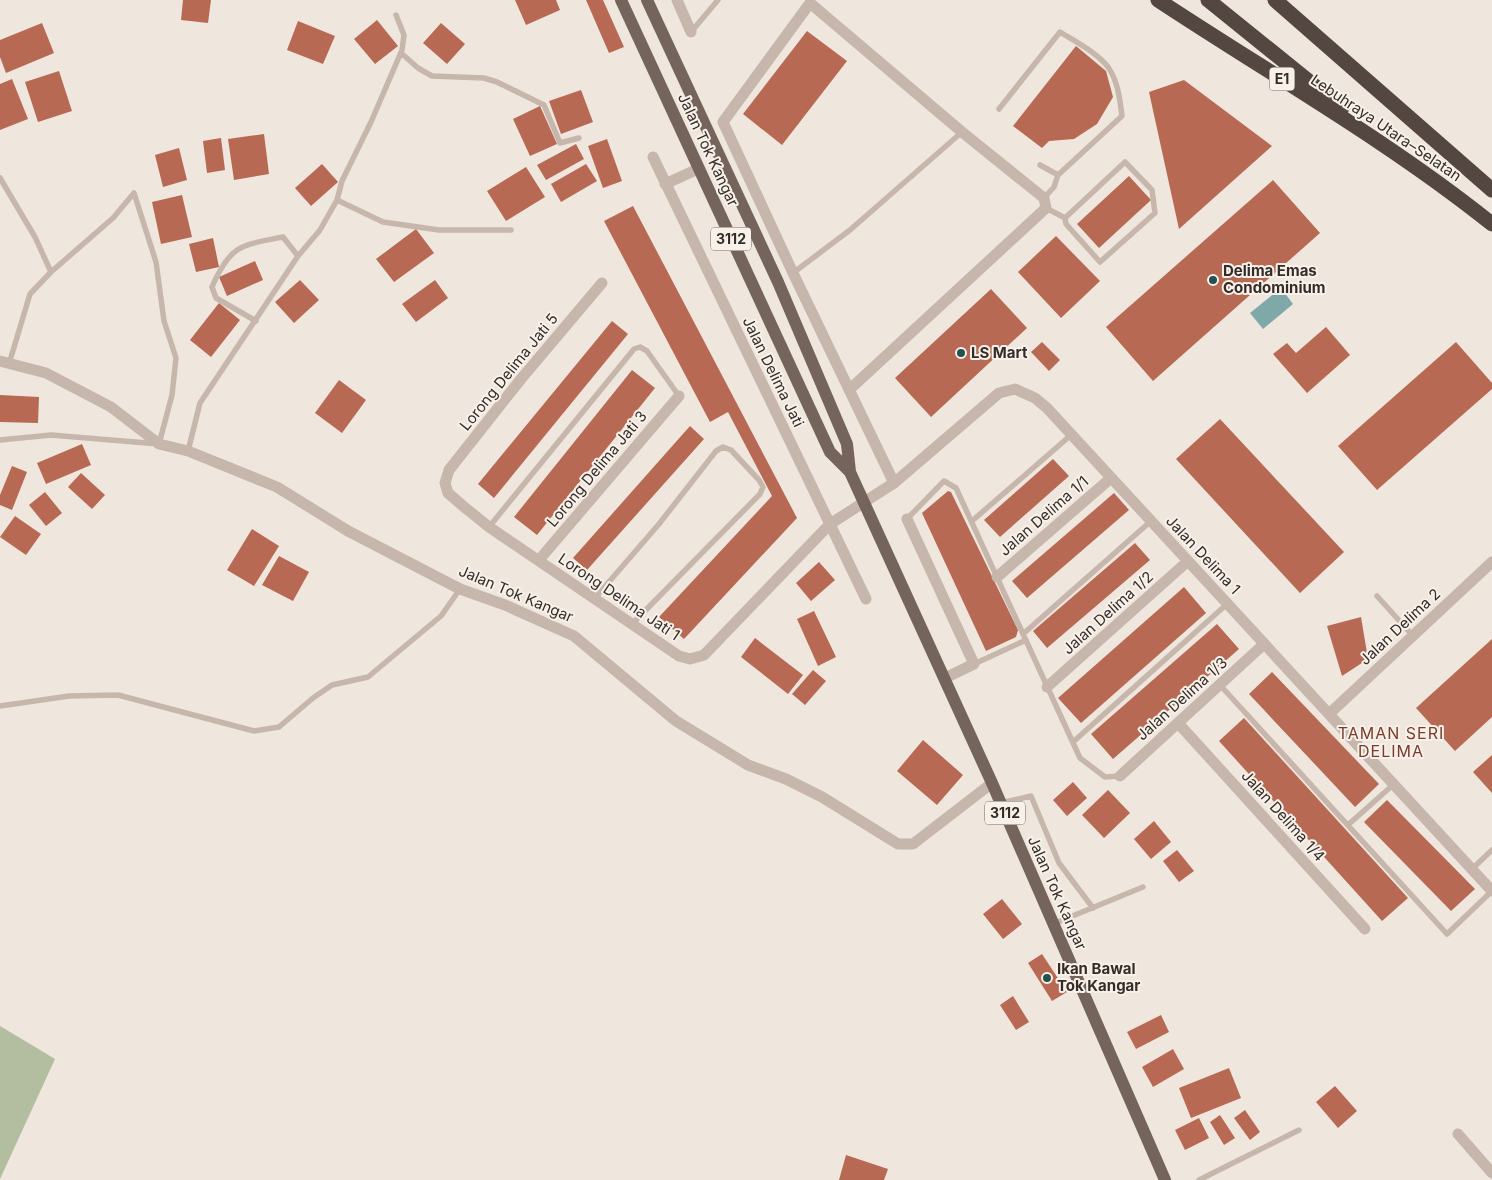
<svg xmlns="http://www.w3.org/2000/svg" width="1492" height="1180" viewBox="0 0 1492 1180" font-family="Inter,sans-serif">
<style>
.green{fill:#b3bd9f}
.water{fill:#7fa8a9}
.building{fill:#b86953}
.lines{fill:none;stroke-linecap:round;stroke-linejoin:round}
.lane{stroke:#c6b6ab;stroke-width:5.5}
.street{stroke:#c6b6ab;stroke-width:11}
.primary{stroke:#75645c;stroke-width:12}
.highway{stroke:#544741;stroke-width:15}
.poi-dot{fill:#235051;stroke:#f7f1e9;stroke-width:2}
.labels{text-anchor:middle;stroke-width:4;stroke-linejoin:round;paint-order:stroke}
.shield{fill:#f7f1e9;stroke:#6f6763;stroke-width:1}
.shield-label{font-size:14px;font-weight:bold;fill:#352c29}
.street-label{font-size:15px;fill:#352c29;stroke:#f7f1e9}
.poi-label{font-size:15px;font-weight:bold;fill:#352c29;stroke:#f7f1e9;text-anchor:start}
.neighbourhood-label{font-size:16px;letter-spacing:1px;fill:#7a3c2b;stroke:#f7f1e9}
</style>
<rect width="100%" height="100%" fill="#efe6dd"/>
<path class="green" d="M0 1026 55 1059 0 1179Z"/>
<path class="water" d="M1281 288 1293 304 1263 329 1250 313Z"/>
<path class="building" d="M183 0H211L208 23 181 20Z
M515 0H556L560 10 526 25Z
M586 0H603L624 47 609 53Z
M377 20 398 46 375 64 354 39Z
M298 21 335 36 323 64 287 50Z
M42 23 54 53 6 73 0 57V40Z
M441 23 465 44 447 64 423 43Z
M807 31 847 61 782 145 743 114Z
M1076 46 1106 71 1113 97 1097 124 1074 139 1049 141 1042 148 1013 126Z
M59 71 72 111 38 122 25 82Z
M12 79 28 119 0 130V84Z
M1184 80 1272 146 1179 229 1149 92Z
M581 90 593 122 561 134 549 101Z
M540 106 557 144 530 156 513 119Z
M264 134 269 174 234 180 228 139Z
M221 138 225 170 207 173 203 141Z
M607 139 622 181 603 188 588 146Z
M576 144 584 159 546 180 537 165Z
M179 148 187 180 163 187 155 155Z
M322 164 338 182 311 206 295 188Z
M586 164 597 181 561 202 551 184Z
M526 167 545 197 506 221 487 191Z
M1129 176 1151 200 1099 248 1077 224Z
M1273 180 1320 233 1153 381 1106 327Z
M182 195 192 237 161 244 152 202Z
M633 206 797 518 684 639 659 617 772 496 728 412 710 422 604 221Z
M416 229 434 253 394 282 376 259Z
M1056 236 1100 281 1061 318 1018 272Z
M213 238 219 267 196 272 189 244Z
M255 261 263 280 227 296 219 277Z
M300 280 319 300 294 323 275 302Z
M435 280 448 298 416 322 402 304Z
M991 289 1027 328 931 417 895 378Z
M219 303 240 320 211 357 190 340Z
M612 321 628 334 494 498 478 484Z
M1326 327 1350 355 1307 393 1273 354 1287 343 1296 353Z
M1042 342 1060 360 1049 371 1031 352Z
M1456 342 1492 383V389L1377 490 1338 446Z
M632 370 655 388 537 535 514 517Z
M339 380 366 400 342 433 315 413Z
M0 395 39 397 38 423 0 422Z
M1220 419 1344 552 1300 593 1176 459Z
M690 426 704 439 587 570 573 558Z
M82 444 91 465 46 484 37 463Z
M1053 459 1069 476 1000 537 984 520Z
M12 466 27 472 12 510 0 505V495Z
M81 473 105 495 92 509 68 487Z
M948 491 951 492 1018 630 1016 637 986 651 922 513Z
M45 492 62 513 46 526 29 505Z
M1114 493 1129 510 1027 598 1012 581Z
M15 516 41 534 26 555 0 537Z
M252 529 279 546 254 586 227 570Z
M1135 543 1150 560 1047 648 1033 631Z
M279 556 309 572 293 601 262 585Z
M819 562 835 580 811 601 796 583Z
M1184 587 1206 613 1081 723 1058 698Z
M814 611 836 657 818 666 797 619Z
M1361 617 1368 659 1342 676 1327 626Z
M1217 624 1239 649 1113 759 1091 734Z
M755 638 803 675 788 694 741 657Z
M1492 639V717L1455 751 1416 708Z
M813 670 826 681 805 705 792 694Z
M1272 672 1379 784 1355 807 1249 694Z
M1244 718 1408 898 1382 921 1219 741Z
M923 740 963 775 937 805 897 771Z
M1492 755V793L1473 772Z
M1073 782 1087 798 1067 816 1053 800Z
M1108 790 1130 813 1104 838 1082 815Z
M1387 800 1475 889 1451 911 1364 822Z
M1154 821 1171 842 1151 859 1134 839Z
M1177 850 1194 871 1179 882 1163 861Z
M1002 899 1022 924 1003 939 983 914Z
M1042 954 1067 992 1052 1001 1028 963Z
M1013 996 1029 1022 1016 1030 1000 1005Z
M1161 1015 1169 1032 1136 1049 1127 1032Z
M1173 1049 1184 1069 1153 1087 1142 1067Z
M1229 1068 1241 1098 1191 1118 1179 1088Z
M1335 1086 1357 1111 1338 1128 1316 1102Z
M1245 1110 1260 1132 1250 1140 1234 1118Z
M1220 1115 1235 1138 1224 1145 1210 1122Z
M1199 1118 1209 1138 1185 1150 1175 1130Z
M846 1155 888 1169 884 1180H839Z"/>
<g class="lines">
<path class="lane" d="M691 32 718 0
M401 53 418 68 432 76 484 78 497 82 544 105 560 143 579 138
M999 109 1060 32C1076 42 1096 52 1108 67 1118 81 1120 100 1122 116L1058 175 1054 187 1044 198
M1040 165 1058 175
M0 178 35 237 51 272 30 294 9 364
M337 200 383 222 439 230H511
M1046 208 1065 218 1125 162 1152 190 1155 213 1100 262 1066 224 1065 218
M298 256 320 230 337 200 342 181 371 122 402 50 404 35 396 15
M51 272 113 218 134 193
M793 273 850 230 962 132
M0 440 51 435 159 444 172 395 176 358 164 321 156 262 134 193
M188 451 200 403 298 256 283 237C241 245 230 245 212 287L216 298 256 321
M907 519 944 481 956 488 1080 758 1105 777 1120 776
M972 521 1071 435
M489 527 634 349 640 347 647 351 679 396
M1377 596 1413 636
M595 598 659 524 716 451 723 447 731 450 759 480 763 487 760 494 633 623
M1023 634 1151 521
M974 664 1026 640
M1220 685 1447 934 1492 891
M0 706 69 696 118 695 254 731 279 727 313 698 332 685 368 677 441 616 460 589
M1073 742 1227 604
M1001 803 1031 796 1059 863 1093 908
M1349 824 1394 784
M1472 869 1492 850
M1053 924 1143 887
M1199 1180 1299 1130"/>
<path class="street" d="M677 0 691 32
M653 157 866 599
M665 184 698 169
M602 283 521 379 449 470 445 483 448 493 463 506 489 527 679 656 690 659 704 655 830 524 894 483 999 393 1015 389 1035 398 1047 408 1492 891
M0 361 46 373 111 407 159 444 188 451 277 487 348 531 460 589 505 605 574 636 676 721 748 765 786 779 822 797 898 844H913L992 783
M849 390 1046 208 1044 198 962 132 810 3 723 122 793 273 894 483
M907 519 974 664 945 678
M539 560 679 396
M997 577 1111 478
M1047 687 1188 561
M1329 714 1492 562
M1178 723 1365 929
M1120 776 1264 644
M1458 1134 1492 1173"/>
<path class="primary" d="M621 0 830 452 850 472
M647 0 778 282 847 444 850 472 992 783 1165 1180"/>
<path class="highway" d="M1158 0C1270 74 1387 140 1492 224
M1208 0 1342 108
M1275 0 1492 190"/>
</g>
<g class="poi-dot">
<circle cx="1213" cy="280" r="5"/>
<circle cx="961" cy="353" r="5"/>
<circle cx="1047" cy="978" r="5"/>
</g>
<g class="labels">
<g class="shield">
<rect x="1269.5" y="67.5" width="25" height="23" rx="4"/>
<rect x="711" y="227.5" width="40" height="23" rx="4"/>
<rect x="985" y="801.5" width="40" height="23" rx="4"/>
</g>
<g class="shield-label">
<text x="1282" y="84">E1</text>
<text x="731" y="244">3112</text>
<text x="1005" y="818">3112</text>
</g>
<g class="street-label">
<text transform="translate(1386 128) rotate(34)" y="5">Lebuhraya Utara–Selatan</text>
<text transform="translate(708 150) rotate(65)" y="5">Jalan Tok Kangar</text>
<text transform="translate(509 372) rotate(-51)" y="5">Lorong Delima Jati 5</text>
<text transform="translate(773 372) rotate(64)" y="5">Jalan Delima Jati</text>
<text transform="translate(597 469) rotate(-50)" y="5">Lorong Delima Jati 3</text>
<text transform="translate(1044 516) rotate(-41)" y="5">Jalan Delima 1/1</text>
<text transform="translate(1203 555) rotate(47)" y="5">Jalan Delima 1</text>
<text transform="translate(516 594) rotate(23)" y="5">Jalan Tok Kangar</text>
<text transform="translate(619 597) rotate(34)" y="5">Lorong Delima Jati 1</text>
<text transform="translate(1108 613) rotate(-42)" y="5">Jalan Delima 1/2</text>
<text transform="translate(1400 627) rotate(-43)" y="5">Jalan Delima 2</text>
<text transform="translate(1182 699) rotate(-42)" y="5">Jalan Delima 1/3</text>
<text transform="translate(1283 816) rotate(48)" y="5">Jalan Delima 1/4</text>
<text transform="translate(1057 893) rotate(66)" y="5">Jalan Tok Kangar</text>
</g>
<g class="poi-label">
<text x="1223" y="276">Delima Emas<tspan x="1223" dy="17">Condominium</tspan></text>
<text x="971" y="358">LS Mart</text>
<text x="1057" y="974">Ikan Bawal<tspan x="1057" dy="17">Tok Kangar</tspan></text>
</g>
<g class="neighbourhood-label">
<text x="1391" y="739">TAMAN SERI<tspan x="1391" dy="18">DELIMA</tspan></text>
</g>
</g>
</svg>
